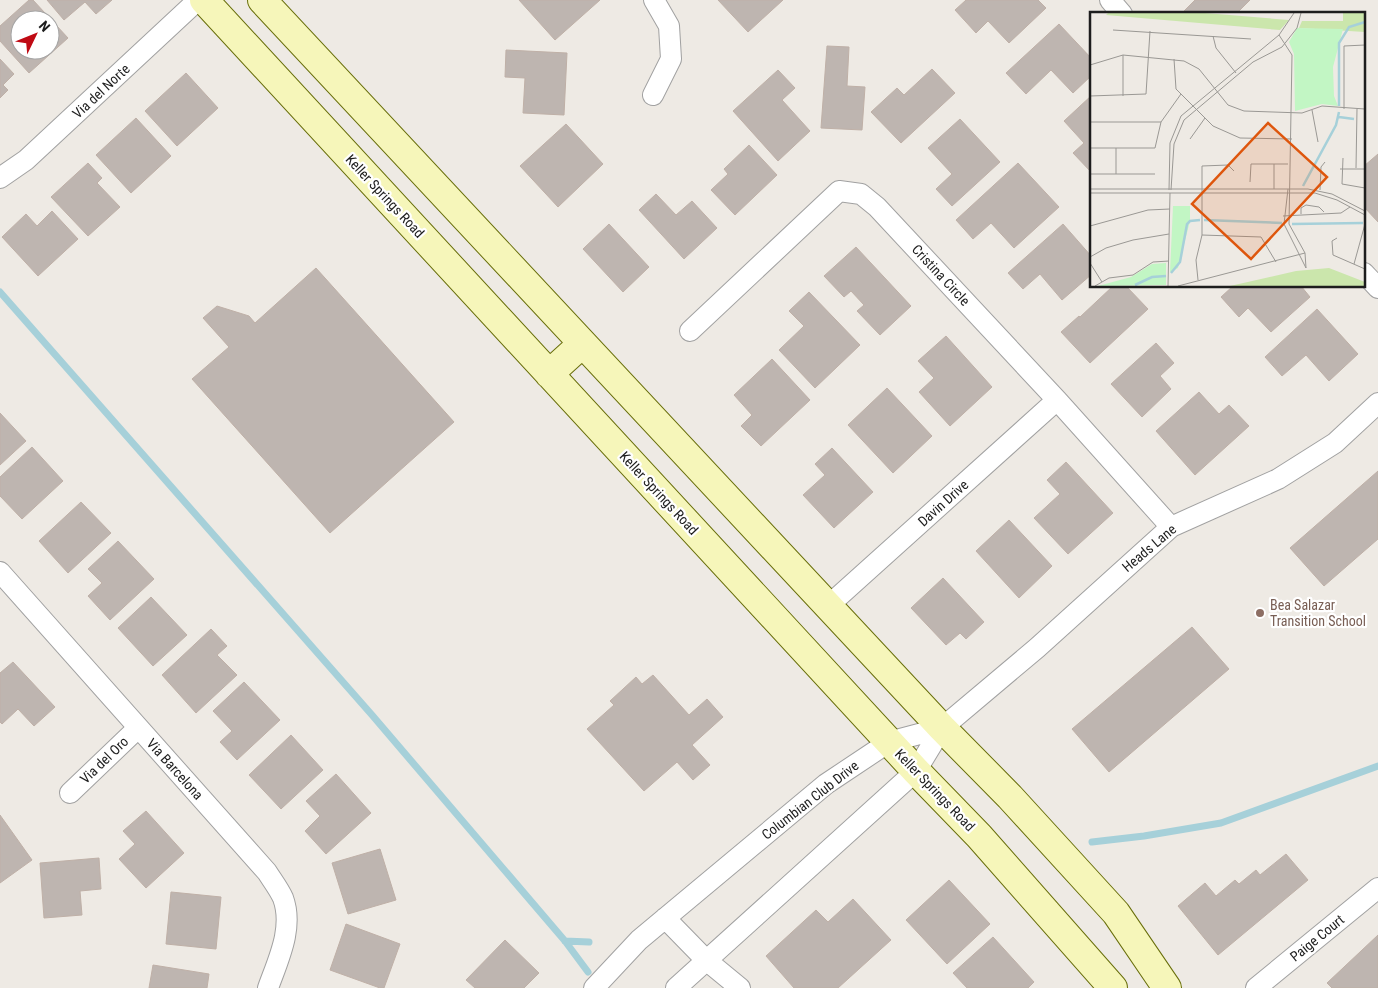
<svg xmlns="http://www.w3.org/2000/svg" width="1378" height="988" viewBox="0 0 1378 988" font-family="'Roboto Condensed',sans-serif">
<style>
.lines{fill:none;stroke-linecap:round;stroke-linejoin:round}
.stream{stroke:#a6d0d9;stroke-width:7}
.building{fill:#beb5b0;stroke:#bfb0a7;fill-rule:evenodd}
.minor-casing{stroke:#a1a1a1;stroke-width:22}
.secondary-casing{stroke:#686e0a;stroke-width:30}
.minor{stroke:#fff;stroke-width:20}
.secondary{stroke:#f6f6ba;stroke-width:28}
.education-dot{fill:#8d6e63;stroke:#fff;stroke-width:2}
.labels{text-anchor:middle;stroke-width:4.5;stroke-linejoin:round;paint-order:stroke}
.street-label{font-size:14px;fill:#1d1d1d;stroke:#fff}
.education-label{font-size:14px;fill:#785e54;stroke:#fff;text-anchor:start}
.inset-river{fill:none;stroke:#a6d0d9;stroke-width:2.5}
.inset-road{fill:none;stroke:#9a9894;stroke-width:1}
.view{fill:#de560d;fill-opacity:0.15;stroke:#de560d;stroke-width:2.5}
.inset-edge{fill:none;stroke:#1d1d1d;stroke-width:2.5}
</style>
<rect width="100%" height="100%" fill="#eeeae4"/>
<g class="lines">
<path class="stream" d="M0 292 372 715 565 941 588 972
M1092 842 1144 836 1221 823 1378 766
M565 941 589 942"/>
</g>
<path class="building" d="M29 0H33L68 38 29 73 0 41V26ZM20 20H50V50H20Z
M47 0H112L96 14 85 2 64 20Z
M519 0H600L555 40Z
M718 0H783L748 32Z
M966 0H1038L1046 8 1009 43 988 21 976 33 955 10Z
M1195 0H1250L1239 11 1242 14H1186L1184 11Z
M1059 24 1092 59V75L1073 93 1051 70 1026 94 1006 73Z
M827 46 849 47 847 86 865 87 862 130 821 128Z
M506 50 567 53 564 115 523 113 525 78 505 77Z
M0 59 14 74 3 85 8 90 0 98Z
M932 69 955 93 901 143 871 112 897 88 904 95Z
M778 70 795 88 782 100 810 131 778 161 733 111Z
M186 73 218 108 177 146 145 111Z
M1092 95V173L1073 153 1084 143 1064 121Z
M136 118 171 156 131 193 96 155Z
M960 119 1000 162 952 206 936 189 952 174 928 148Z
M566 124 603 164 558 207 520 166Z
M749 145 777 175 735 215 711 190 728 174 724 169Z
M1378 154V222L1364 207V166Z
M88 163 102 178 97 183 120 207 88 236 51 197Z
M1018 163 1059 207 1014 248 991 223 973 239 956 220Z
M656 194 676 215 692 201 717 228 684 259 639 210Z
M52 211 78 239 38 276 2 237 26 214 37 226Z
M609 224 649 267 623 292 583 249Z
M1063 224 1092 257V274L1062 300 1040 274 1023 289 1008 273Z
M856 247 911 306 880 335 857 311 864 305 851 291 844 297 824 276Z
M316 268 454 422 330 533 192 379 229 347 203 318 217 306 249 316 255 323Z
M1113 286H1126L1148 309 1090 363 1061 332 1079 316 1080 317Z
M1233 286H1301L1310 297 1271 332 1248 308 1239 317 1221 297Z
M809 292 860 345 815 388 779 350 804 326 789 311Z
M1317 309 1358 354 1329 381 1306 355 1282 376 1265 357Z
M946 336 992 387 950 426 919 392 934 378 918 361Z
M1156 343 1174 363 1160 376 1171 389 1142 417 1111 384Z
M772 359 810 400 761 446 741 426 752 415 734 395Z
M887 388 932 436 893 473 848 425Z
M1199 392 1219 414 1229 405 1249 426 1195 475 1156 431Z
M0 413 26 441 0 465Z
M32 447 63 481 22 519 0 496V477Z
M832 448 873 492 834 528 803 495 825 475 815 464Z
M1066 462 1113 513 1068 554 1034 518 1060 494 1047 480Z
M1378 471V539L1324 586 1290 548Z
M81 502 111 533 68 573 39 541Z
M1009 520 1052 566 1019 598 976 551Z
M118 541 154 579 110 620 88 596 102 583 88 569Z
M943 578 984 622 966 639 960 633 946 645 911 608Z
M151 597 187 635 153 666 118 628Z
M1192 627 1229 669 1109 772 1072 729Z
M211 629 227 646 217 655 237 675 196 713 162 675Z
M13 662 55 707 34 726 18 709 2 724 0 722V673Z
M653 675 689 715 707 699 723 717 692 745 710 765 693 780 677 762 644 791 587 729 614 705 610 701 636 677 642 684Z
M244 682 280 720 237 760 220 742 232 731 213 711Z
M291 735 323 770 281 809 249 775Z
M336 774 371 813 326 854 305 831 320 816 306 801Z
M146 811 184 853 146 888 119 859 135 844 123 831Z
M0 815 32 860 0 883Z
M380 849 396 900 348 914 332 863Z
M1286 854 1308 880 1218 955 1178 906 1205 883 1216 896 1235 880 1239 884 1256 870 1260 875Z
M99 858 101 889 80 891 82 915 44 918 40 863Z
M949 880 990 924 947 964 906 920Z
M171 892 221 897 216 949 166 944Z
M853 899 891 940 838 988H794L766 956 816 910 828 922Z
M346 924 400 944 384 988H380L330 970Z
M1378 935V988H1332L1327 983Z
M993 937 1034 982 1028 988H967L953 973Z
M505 940 539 973 524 988H475L466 980Z
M153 965 209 974 207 988H149Z"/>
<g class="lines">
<defs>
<path id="minor" d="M1110 0 1122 14
M653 95 671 59 669 26 654 0
M0 178 26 160 198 0
M1364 273 1378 288
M690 331 839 191 861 194 877 207 1057 400 1171 527
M0 572 267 872C272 880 279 889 283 898 294 928 278 960 268 988
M828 606 1057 400
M70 793 138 728
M665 918 706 960 740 988
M594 988 639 940 826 784 889 742 942 728
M676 988 916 771 942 728 1037 648 1171 527 1278 479 1335 443 1378 403
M1256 988 1378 888"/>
<path id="secondary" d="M204 0 916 771 979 836 1113 988
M262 0 942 728 1010 797 1116 913 1167 988
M549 374 582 344"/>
</defs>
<use href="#minor" class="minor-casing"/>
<use href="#secondary" class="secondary-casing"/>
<use href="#minor" class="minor"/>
<use href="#secondary" class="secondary"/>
</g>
<circle class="education-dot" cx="1260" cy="613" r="5"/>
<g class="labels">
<g class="street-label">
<text transform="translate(101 91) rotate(-43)" y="5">Via del Norte</text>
<text transform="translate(385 196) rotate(47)" y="5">Keller Springs Road</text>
<text transform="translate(941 275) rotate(47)" y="5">Cristina Circle</text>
<text transform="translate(659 493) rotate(47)" y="5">Keller Springs Road</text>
<text transform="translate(943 503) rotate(-42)" y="5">Davin Drive</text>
<text transform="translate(1149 548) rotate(-40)" y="5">Heads Lane</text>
<text transform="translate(104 760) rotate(-44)" y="5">Via del Oro</text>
<text transform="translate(175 769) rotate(48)" y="5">Via Barcelona</text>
<text transform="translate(935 790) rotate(46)" y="5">Keller Springs Road</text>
<text transform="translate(810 800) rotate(-38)" y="5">Columbian Club Drive</text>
<text transform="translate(1317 938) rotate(-39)" y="5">Paige Court</text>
</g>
<g class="education-label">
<text x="1270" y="610">Bea Salazar<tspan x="1270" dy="16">Transition School</tspan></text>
</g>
</g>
<g transform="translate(1090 12)">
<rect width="275" height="275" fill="#eeeae4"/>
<path d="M18 1H115L199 8 190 18 16 3ZM253 1H274L275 20 209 16 212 9H253ZM239 256 275 270V274H140L206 259Z" fill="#cbe6ac"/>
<path d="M207 16 253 17 243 55 244 84 248 94 232 92 205 99 204 42 199 30ZM83 194H100V209L88 256 80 260ZM76 251V273L8 274 41 265 62 252Z" fill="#c2f6c4"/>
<path class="inset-river" d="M249 94V31L259 15 275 10M249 105 264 107M213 174 246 113 249 100M114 208 192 211M202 212 273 211M81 261 90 250 97 212 100 209 110 208M45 273 62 265 76 264"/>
<path class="inset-road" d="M23 18 161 27M189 23 202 43 199 212 215 241 216 256 194 212 198 177M123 24 126 36 146 61M33 43V84M84 47 86 77 123 114 150 126 202 127M0 53 33 43 94 49 109 57 138 93 154 99 212 101 232 94 275 97M0 84 56 82 60 19M254 97V34L275 33M222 98 228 130M0 110H71M100 127 115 106M0 136H65L71 110 91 82M26 136V162M253 146 252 172 275 176M266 156 267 97M250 157H275M0 162H65M160 170 161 152H198M0 177H218L242 182 275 199M184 177V152M79 178 80 131 91 104 189 23 204 1M81 178 84 132 94 108 163 50 192 35 207 16 211 1M230 178 231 155 235 150M0 181H225L247 188 275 203M211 202V196L216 193 229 195 234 200M193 204 251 201 260 195M0 214 58 198 80 197M112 223 171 225 186 250M247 226 242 229 243 243 275 257M0 245 16 236 43 228 79 222M0 251 12 270M264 252 275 212M108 268 106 248 112 223V154L138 153 144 159M5 274 19 266 43 263 63 250 79 249M78 274 80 181M88 274 215 241"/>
<path class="view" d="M178 111 237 165 161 247 102 192Z"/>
<rect width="275" height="275" class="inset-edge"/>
</g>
<g transform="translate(35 35) rotate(47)"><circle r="24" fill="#ffffff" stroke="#a5a5a5"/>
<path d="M0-4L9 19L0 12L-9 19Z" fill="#c00a14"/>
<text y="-8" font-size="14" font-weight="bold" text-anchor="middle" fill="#1d1d1d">N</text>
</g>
</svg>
